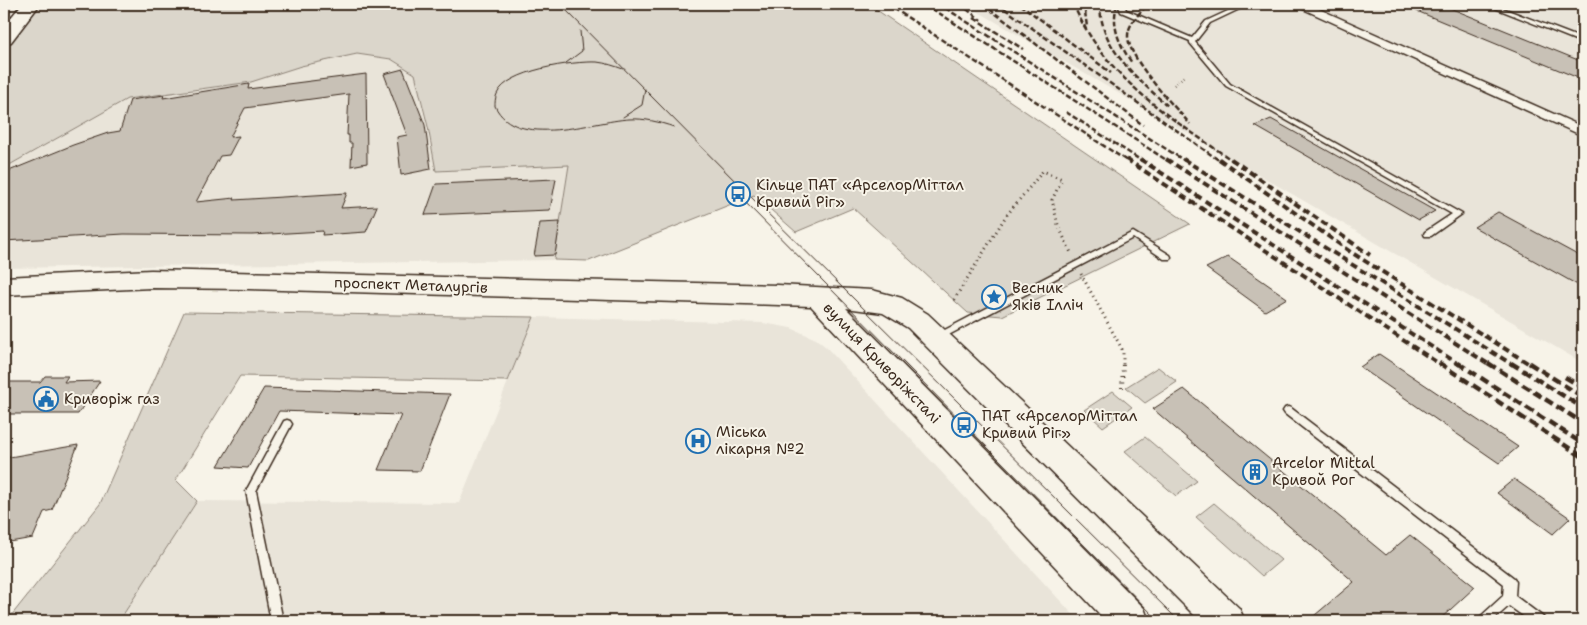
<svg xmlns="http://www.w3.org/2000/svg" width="1587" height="625" viewBox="0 0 1587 625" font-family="'Shantell Sans',sans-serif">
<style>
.built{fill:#e9e4d9}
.green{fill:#dbd6cb;stroke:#8b8074}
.building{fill:#c8c1b6;stroke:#3b2a1e}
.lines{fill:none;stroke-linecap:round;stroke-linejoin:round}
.lane-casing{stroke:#3b2a1e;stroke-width:3}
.street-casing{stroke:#3b2a1e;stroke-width:3}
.primary-casing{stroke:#3b2a1e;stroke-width:3}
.path-far2{stroke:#3b2a1e;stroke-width:2.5;stroke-dasharray:0.5 2.5;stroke-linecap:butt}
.path-far1{stroke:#3b2a1e;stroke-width:3;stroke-dasharray:1 4;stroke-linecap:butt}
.path{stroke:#3b2a1e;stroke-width:4;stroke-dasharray:1 4.5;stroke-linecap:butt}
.lane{fill:#f7f3e8;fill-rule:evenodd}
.street{fill:#f7f3e8;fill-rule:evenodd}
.primary{fill:#f7f3e8;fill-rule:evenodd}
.tram{stroke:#3b2a1e;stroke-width:1}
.rail-far2{stroke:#3b2a1e;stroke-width:2.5;stroke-dasharray:5.5 2.5;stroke-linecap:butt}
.rail-far1{stroke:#3b2a1e;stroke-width:4;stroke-dasharray:7 4;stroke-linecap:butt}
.rail{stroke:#3b2a1e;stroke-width:4.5;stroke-dasharray:9 4.5;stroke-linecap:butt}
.labels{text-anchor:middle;stroke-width:4;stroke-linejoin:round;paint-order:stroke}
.poi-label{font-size:15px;fill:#3b2a1e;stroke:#f7f3e8;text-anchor:start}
.street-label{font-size:15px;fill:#3b2a1e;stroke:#f7f3e8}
</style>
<rect width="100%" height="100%" fill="#f7f3e8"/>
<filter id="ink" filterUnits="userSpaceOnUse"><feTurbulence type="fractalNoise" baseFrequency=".02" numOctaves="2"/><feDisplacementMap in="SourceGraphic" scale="10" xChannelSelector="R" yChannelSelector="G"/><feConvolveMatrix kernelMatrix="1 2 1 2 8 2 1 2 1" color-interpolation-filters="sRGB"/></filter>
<g filter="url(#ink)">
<path class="built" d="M965 4H1583V363Z
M357 54 391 59 415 73 436 171 569 165 554 260 4 268V168L127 99 251 82 301 66Z
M534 317 763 323 791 328 816 339 826 347 1079 621H119L197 501 459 503Z"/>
<path class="green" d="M40 4H868L1190 224 1002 316 968 313 853 208 796 232 754 195 589 261 554 260 569 165 436 171 428 127 415 74 391 59 357 54 301 66 251 82 127 99 4 168V51Z
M184 312 534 317 508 381 240 376 176 480 197 501 119 621H7L100 504Z
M1158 367 1177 382 1145 403 1126 387Z
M1113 391 1132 407 1103 427 1084 410Z
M1145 437 1197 481 1176 496 1125 451Z
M1214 503 1281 560 1262 576 1196 517Z"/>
<path class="building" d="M1400 4H1440L1583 62V80Z
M403 69 425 125 431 169 401 175 397 137 407 135 384 74Z
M366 74 367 163 351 166 352 143H349V135H347L349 94 245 108 230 137 239 136 229 155 220 156 196 202 235 198 234 200 347 193 341 208 377 206 366 232 322 235 323 231 252 235 124 234 4 241V173L73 145 108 133 120 131 130 100 164 95 163 98 249 84 248 89Z
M1271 119 1435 211 1419 220 1255 126Z
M556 179 550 210 425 215 436 184Z
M1498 212 1583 258V288L1474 227Z
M560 222 555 255 534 256 540 223Z
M1228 257 1287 298 1265 311 1206 268Z
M1379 354 1518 447 1499 463 1360 367Z
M45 376H68L64 382 100 381 78 414H4V382H40Z
M264 388 450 394 420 471 378 470 401 415 279 411 248 468 218 466Z
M1184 389 1386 555 1410 535 1475 587 1438 621H1308L1354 582 1153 409Z
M78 445 52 510 44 512 33 538 4 543V458Z
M1514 479 1570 518 1553 534 1497 493Z"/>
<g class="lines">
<defs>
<path id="lane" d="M1118 4H1124L1126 10 1192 38 1206 21 1243 4H1250L1210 23 1195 42 1230 84 1462 214 1431 236H1425L1424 234 1425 232 1452 214 1226 86 1190 43V41L1121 12Z
M1485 4H1492L1583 39V43Z
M1133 232 1170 255 1171 257 1170 259H1164L1133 238 941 339H935L934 337 935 335Z
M1288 407 1291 408 1514 578 1516 582 1515 596 1543 617 1545 621H1530L1509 606 1492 621H1478L1480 617 1503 596 1504 584 1285 414 1283 411 1285 408Z
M287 420 290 421 292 424 256 491 283 621H271L246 491 284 421Z"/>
<path id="street" d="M1292 4H1308L1583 127V136Z"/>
<path id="primary" d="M22 4H40L11 42 4 44V26Z
M151 270 778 285 872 290 902 298 928 314 1239 608 1245 621H1200L908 328 883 313 846 308 1144 608 1149 621H1106L811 306 249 289 151 288 4 295V277Z"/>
</defs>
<use href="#lane" class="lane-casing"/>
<use href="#street" class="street-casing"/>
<use href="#primary" class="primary-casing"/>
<path class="path-far2" d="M1174 85 1184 76"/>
<path class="path-far1" d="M1081 274 1123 351V365
M954 300 1006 216 1043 171 1062 179 1052 200 1058 225 1072 255"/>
<path class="path" d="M1122 388 1123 363"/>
<use href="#lane" class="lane"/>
<use href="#street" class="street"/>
<use href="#primary" class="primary"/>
<path class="tram" d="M560 4 745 191 1179 621
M566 63 582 51 580 31
M623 69C615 66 606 63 597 62 573 61 507 70 497 94 495 98 495 103 495 106 516 150 593 121 629 119 644 118 659 122 674 127
M623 117 642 105 645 89
M741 198 1159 621"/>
<path class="rail-far2" d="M887 4 1127 161
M925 4 1168 161
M939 4 1185 161
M960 4 981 20
M983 4 1143 125
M998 4 1220 161
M1020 4 1111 73
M1073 4C1107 80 1167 115 1233 161
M1084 4 1087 27
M1100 4C1100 49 1138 79 1169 107
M1117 4C1111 27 1119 44 1132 63
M1146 6C1139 14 1128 24 1128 36 1128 59 1174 106 1190 124
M974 18 1023 49
M1066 112 1142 161"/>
<path class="rail-far1" d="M1126 159 1441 365
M1140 159 1460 365
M1166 159 1490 365
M1183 159 1513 365
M1219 159 1349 251 1531 365
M1231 159 1370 255"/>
<path class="rail" d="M1439 363 1583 457
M1458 363 1583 444
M1488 363 1583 423
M1511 363 1583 408
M1529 363 1583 397
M1565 377 1583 388"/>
</g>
</g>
<defs>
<symbol id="bus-ring" viewBox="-11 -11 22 22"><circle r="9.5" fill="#f7f3e8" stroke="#1f6fb2" stroke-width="1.5"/><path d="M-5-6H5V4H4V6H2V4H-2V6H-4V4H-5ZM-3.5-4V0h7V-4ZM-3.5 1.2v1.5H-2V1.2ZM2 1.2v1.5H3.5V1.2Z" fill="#1f6fb2"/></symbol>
<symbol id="sight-ring" viewBox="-11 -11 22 22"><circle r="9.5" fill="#f7f3e8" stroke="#1f6fb2" stroke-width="1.5"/><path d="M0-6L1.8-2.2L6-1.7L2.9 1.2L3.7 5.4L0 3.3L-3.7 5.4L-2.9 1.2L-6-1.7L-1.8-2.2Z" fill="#1f6fb2"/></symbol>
<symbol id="civic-ring" viewBox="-11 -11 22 22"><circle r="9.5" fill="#f7f3e8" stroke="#1f6fb2" stroke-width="1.5"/><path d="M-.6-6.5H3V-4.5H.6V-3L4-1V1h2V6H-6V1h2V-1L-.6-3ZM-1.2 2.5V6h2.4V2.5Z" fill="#1f6fb2"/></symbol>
<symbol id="hospital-ring" viewBox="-11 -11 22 22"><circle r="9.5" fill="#f7f3e8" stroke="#1f6fb2" stroke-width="1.5"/><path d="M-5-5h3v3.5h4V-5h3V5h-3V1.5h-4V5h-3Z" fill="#1f6fb2"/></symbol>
<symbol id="building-ring" viewBox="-11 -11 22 22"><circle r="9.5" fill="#f7f3e8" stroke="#1f6fb2" stroke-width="1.5"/><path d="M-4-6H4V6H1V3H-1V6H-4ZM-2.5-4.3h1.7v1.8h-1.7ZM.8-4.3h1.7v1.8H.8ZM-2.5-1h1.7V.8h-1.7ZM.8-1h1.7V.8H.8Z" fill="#1f6fb2"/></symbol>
</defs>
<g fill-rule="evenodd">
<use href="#bus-ring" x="724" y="180" width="28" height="28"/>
<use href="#sight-ring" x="980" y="283" width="28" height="28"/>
<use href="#civic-ring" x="32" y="385" width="28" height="28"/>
<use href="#bus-ring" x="950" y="411" width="28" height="28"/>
<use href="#hospital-ring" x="684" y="427" width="28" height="28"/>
<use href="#building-ring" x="1241" y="458" width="28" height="28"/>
</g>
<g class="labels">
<g class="poi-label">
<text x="756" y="190">Кільце ПАТ «АрселорМіттал<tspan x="756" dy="17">Кривий Ріг»</tspan></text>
<text x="1012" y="293">Весник<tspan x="1012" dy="17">Яків Ілліч</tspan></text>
<text x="64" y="404">Криворіж газ</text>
<text x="982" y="421">ПАТ «АрселорМіттал<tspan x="982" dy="17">Кривий Ріг»</tspan></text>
<text x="716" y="437">Міська<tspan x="716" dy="17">лікарня №2</tspan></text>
<text x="1272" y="468">Arcelor Mittal<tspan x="1272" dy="17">Кривой Рог</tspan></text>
</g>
<g class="street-label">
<text transform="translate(411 285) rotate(2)" y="5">проспект Металургів</text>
<text transform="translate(882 363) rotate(46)" y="5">вулиця Криворіжсталі</text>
</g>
</g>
<rect width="1587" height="625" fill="none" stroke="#f7f3e8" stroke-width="20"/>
<rect x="10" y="10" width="1567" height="605" fill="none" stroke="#3b2a1e" stroke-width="2" filter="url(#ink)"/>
</svg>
